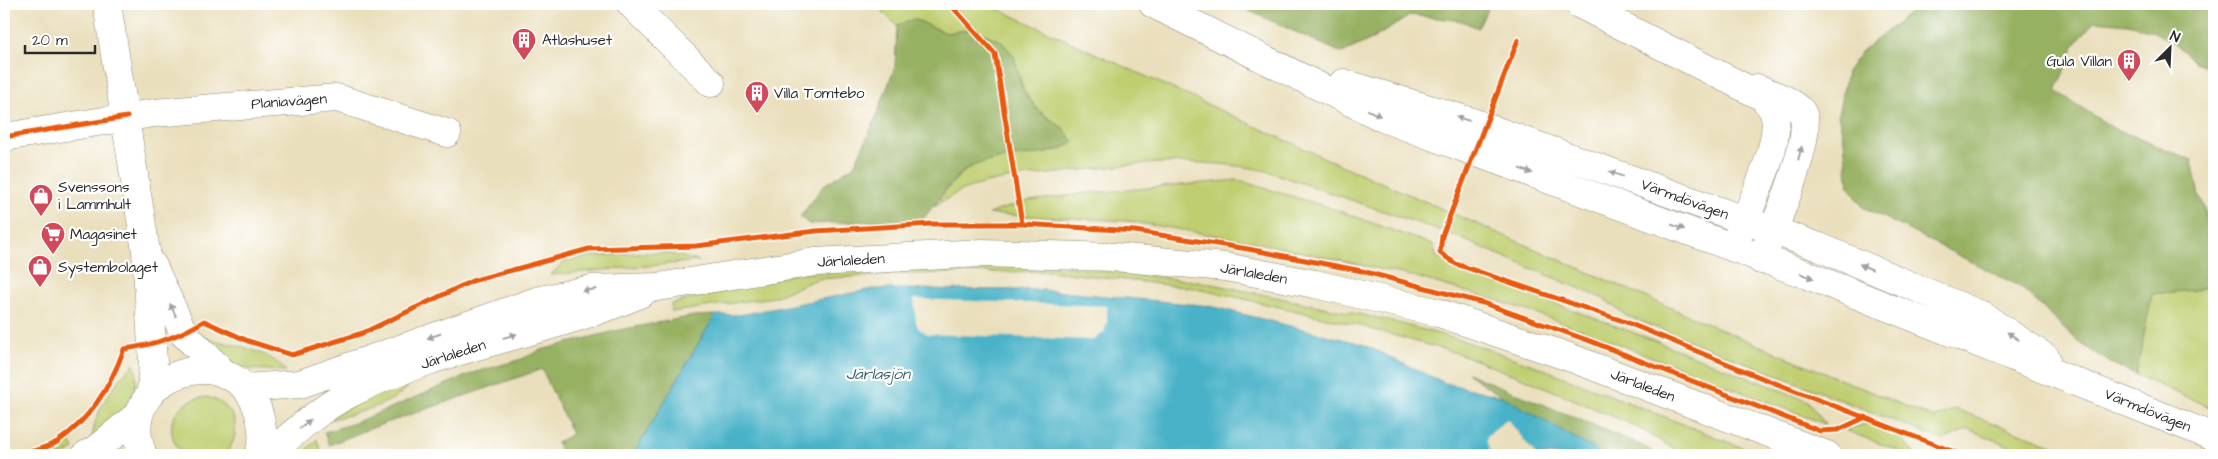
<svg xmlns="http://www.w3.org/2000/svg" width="2218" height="459" viewBox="0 0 2218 459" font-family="'Architects Daughter',sans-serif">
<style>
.green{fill:#bfce70;stroke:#757c4e}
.forest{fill:#97b162;stroke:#616e46}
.water{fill:#4ab2c8;stroke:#3a6e7a}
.pier{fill:#eadfbc}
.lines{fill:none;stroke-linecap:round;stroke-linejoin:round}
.minor-casing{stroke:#8a8574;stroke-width:29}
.secondary-casing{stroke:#8a8574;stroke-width:29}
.minor{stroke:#fff;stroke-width:28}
.secondary{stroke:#fff;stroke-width:28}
.cycleway-casing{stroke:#fff;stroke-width:8}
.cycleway{stroke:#e8590c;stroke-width:5}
.oneway{fill:#a0a0a0}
.labels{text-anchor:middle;stroke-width:4.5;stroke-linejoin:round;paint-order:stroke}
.poi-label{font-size:15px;fill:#2b2b2b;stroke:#fff;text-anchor:start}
.street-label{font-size:15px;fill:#2b2b2b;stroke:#fff}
.water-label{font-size:16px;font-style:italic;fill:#37616a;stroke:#fff}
</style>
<rect width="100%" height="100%" fill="#fff"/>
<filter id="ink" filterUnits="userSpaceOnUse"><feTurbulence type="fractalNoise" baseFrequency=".02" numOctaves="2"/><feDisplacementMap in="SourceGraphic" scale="10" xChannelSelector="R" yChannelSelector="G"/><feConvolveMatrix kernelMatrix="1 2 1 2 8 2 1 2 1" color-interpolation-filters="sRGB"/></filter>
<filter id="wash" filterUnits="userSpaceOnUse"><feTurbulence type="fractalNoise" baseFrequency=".0096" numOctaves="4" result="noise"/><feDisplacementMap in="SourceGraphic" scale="20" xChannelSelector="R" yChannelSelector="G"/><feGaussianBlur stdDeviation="1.12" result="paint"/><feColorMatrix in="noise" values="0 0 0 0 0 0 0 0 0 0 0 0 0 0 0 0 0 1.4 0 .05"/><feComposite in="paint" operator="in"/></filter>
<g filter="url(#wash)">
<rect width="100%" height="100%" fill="#eadfbc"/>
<path class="green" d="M875 4H987L1327 159 1729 333 1934 418 1955 409 2079 455H2032L1968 429 1943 440 1627 316 1604 299 1455 236 1267 171C1199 156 1127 164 1058 173 1031 176 1002 178 975 186 961 189 947 199 934 206 945 192 956 176 971 167 985 158 1044 152 1062 150L1063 128C1028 105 1024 96 1014 57L973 29 946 33 914 19 897 26Z
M1237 180 1328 207 1433 245 1436 256 1446 263 1645 337 1808 401 1825 424 1575 327 1505 303 1416 277 1255 242 1128 221 988 214 1023 202 1081 194Z
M637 253H666L699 261 550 275 564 262 589 257Z
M1049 265 1202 282 1387 320 1464 341 1536 366 1761 455H1685L1633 425 1535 383 1460 354 1357 325 1201 289 1050 271 900 274 817 279 774 297 672 312 671 304 790 275 858 269Z
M2214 288V409L2136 375 2152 294Z
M201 337C230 345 267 348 286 371L248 369 232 364Z
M134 364C145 397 114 420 92 438 95 410 114 383 134 364Z
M408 387C391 406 350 415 325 421L369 395Z
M207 397C236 404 245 433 224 455H184C159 431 174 399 207 397Z
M1867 423 1899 436 1915 455H1909L1845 430Z
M317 439 322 455H302Z
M70 441 74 449 64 455H43Z"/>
<path class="forest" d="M1234 4H1490L1478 28 1462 21 1411 15 1374 38 1342 53Z
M1921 4H2214V70L2195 62 2175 43 2152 31 2128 24 2094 21 2074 46 2056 91 2113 128 2192 160 2199 196 2205 207 2208 232 2214 240V288L2152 294 2136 375 2109 362 2080 343 2021 287 1863 207 1849 187 1844 141 1838 115 1847 72 1861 52Z
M914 19 946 33 973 29 1001 41 1014 56 1023 91 1039 112 1063 128 1074 142C1047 160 1004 153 973 166 953 174 937 202 923 219L809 224 800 217 824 185 854 166 873 125 895 67 897 26Z
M715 315 633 455H563L557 443 572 434 542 369 369 429 329 445 324 432 355 423 473 373 522 359 541 350 619 330 694 316Z
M1467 373 1641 445 1658 455H1604L1506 399Z"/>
<path class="water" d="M873 289 1043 290 1210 306 1362 344 1445 383 1504 397 1604 455H633L715 315H740Z"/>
<path class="pier" d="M914 299 1107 306V322L1104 332 1094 340 928 334 919 329 916 323Z
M1507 419 1536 455H1491L1487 443V436Z"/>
</g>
<g filter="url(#ink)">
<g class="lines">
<defs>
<path id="minor" d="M107 4 146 251 153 361 151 393
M631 4 711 83
M1579 4 1763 97C1766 102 1772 107 1774 113 1784 141 1746 214 1735 243
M1757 88C1771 94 1790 99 1801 111 1818 130 1771 235 1761 260
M4 137 154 113 337 98 447 133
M153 266 184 334 225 374"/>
<path id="secondary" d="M1153 4 1383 118 1807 275 2214 437
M1343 83 1472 122 1819 247 1981 315 2046 358
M245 388 300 384 537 301 592 289 658 287 815 262 982 253 1114 257 1225 267 1315 284 1439 313 1566 356 1827 455
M86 455 95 450 140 413
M143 455C109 373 241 332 260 418 263 430 264 444 258 455
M268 455C294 433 319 409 349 394 442 345 548 335 642 293"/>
</defs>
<use href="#minor" class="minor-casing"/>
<use href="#secondary" class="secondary-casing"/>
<use href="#minor" class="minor"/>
<use href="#secondary" class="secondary"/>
<defs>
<path id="cycleway" d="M950 4 995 54 1022 224
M1518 40 1442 236 1440 253 1456 264 1626 322 1762 378 1962 455
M4 137 127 117
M20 455C32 451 47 448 57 442 91 419 111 386 124 349 154 345 179 337 204 321L248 341 292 355 363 333 472 281 589 249 696 246 816 231 932 224H1022L1135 231 1248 249 1362 271 1483 303 1590 341 1820 431 1838 430 1866 417"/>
</defs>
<use href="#cycleway" class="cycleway-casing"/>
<use href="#cycleway" class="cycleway"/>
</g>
<defs><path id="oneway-solid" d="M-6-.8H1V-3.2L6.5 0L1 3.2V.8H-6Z" transform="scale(1.25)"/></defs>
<g class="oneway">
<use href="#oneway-solid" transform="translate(1374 113) rotate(26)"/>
<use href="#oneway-solid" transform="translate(1463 119) rotate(-164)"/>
<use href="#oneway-solid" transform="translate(1800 153) rotate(-75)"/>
<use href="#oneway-solid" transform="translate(1526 171) rotate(20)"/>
<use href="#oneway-solid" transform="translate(1616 174) rotate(-160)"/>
<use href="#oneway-solid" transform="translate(1678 227) rotate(20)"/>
<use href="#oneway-solid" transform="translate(1866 267) rotate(-157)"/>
<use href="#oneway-solid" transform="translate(1807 276) rotate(21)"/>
<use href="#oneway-solid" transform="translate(589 290) rotate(172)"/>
<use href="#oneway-solid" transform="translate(173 310) rotate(-115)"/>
<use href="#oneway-solid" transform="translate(434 336) rotate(161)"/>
<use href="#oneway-solid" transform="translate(510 336) rotate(-16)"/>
<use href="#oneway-solid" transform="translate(2013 336) rotate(-146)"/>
<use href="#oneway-solid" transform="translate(305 424) rotate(-40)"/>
</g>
</g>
<defs>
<symbol id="building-pin" viewBox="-11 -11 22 30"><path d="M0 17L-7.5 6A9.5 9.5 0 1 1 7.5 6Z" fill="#d1495b" stroke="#fff"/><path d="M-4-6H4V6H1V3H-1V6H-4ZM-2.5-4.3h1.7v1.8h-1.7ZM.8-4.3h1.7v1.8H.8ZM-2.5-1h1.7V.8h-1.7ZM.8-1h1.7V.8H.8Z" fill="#fff"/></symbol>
<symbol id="shop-pin" viewBox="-11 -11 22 30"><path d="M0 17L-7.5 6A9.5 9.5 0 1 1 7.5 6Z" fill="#d1495b" stroke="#fff"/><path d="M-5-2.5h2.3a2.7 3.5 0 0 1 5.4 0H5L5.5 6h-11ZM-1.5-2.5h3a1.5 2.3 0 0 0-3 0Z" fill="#fff"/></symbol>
<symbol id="supermarket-pin" viewBox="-11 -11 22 30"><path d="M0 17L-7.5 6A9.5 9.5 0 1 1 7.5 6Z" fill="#d1495b" stroke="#fff"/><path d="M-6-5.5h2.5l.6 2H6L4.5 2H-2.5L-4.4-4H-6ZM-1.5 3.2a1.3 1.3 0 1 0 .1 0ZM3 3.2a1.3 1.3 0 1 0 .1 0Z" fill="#fff"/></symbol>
</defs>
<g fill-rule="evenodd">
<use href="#building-pin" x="510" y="26" width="28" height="38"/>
<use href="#building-pin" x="2115" y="47" width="28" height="38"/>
<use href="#building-pin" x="743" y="79" width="28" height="38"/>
<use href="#shop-pin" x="27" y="182" width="28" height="38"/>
<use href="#supermarket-pin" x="39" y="220" width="28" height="38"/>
<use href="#shop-pin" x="26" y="253" width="28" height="38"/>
</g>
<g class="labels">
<g class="poi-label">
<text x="542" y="45">Atlashuset</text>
<text x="2112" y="66" text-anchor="end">Gula Villan</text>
<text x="774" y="98">Villa Tomtebo</text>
<text x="58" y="192">Svenssons<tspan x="58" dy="17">i Lammhult</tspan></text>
<text x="70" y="239">Magasinet</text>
<text x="58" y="272">Systembolaget</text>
</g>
<g class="street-label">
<text transform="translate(289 101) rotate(-4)" y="5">Planiavägen</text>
<text transform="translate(1685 199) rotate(20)" y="5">Värmdövägen</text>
<text transform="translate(851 260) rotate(-3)" y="5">Järlaleden</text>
<text transform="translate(1254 273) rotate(10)" y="5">Järlaleden</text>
<text transform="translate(453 354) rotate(-18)" y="5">Järlaleden</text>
<text transform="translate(1643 385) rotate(21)" y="5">Järlaleden</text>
<text transform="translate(2148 410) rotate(22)" y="5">Värmdövägen</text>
</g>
<g class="water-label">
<text x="878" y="379">Järlasjön</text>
</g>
</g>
<rect width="2218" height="459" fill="none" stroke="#fff" stroke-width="20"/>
<g transform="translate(2170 48) rotate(24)" stroke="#ffffff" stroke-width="4" paint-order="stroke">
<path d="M0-4L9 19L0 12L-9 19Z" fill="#2b2b2b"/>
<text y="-8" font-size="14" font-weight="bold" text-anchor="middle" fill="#2b2b2b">N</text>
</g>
<path d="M25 45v8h70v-8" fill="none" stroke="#2b2b2b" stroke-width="2.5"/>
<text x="32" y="45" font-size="15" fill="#2b2b2b" stroke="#ffffff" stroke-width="4" paint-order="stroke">20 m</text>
</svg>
